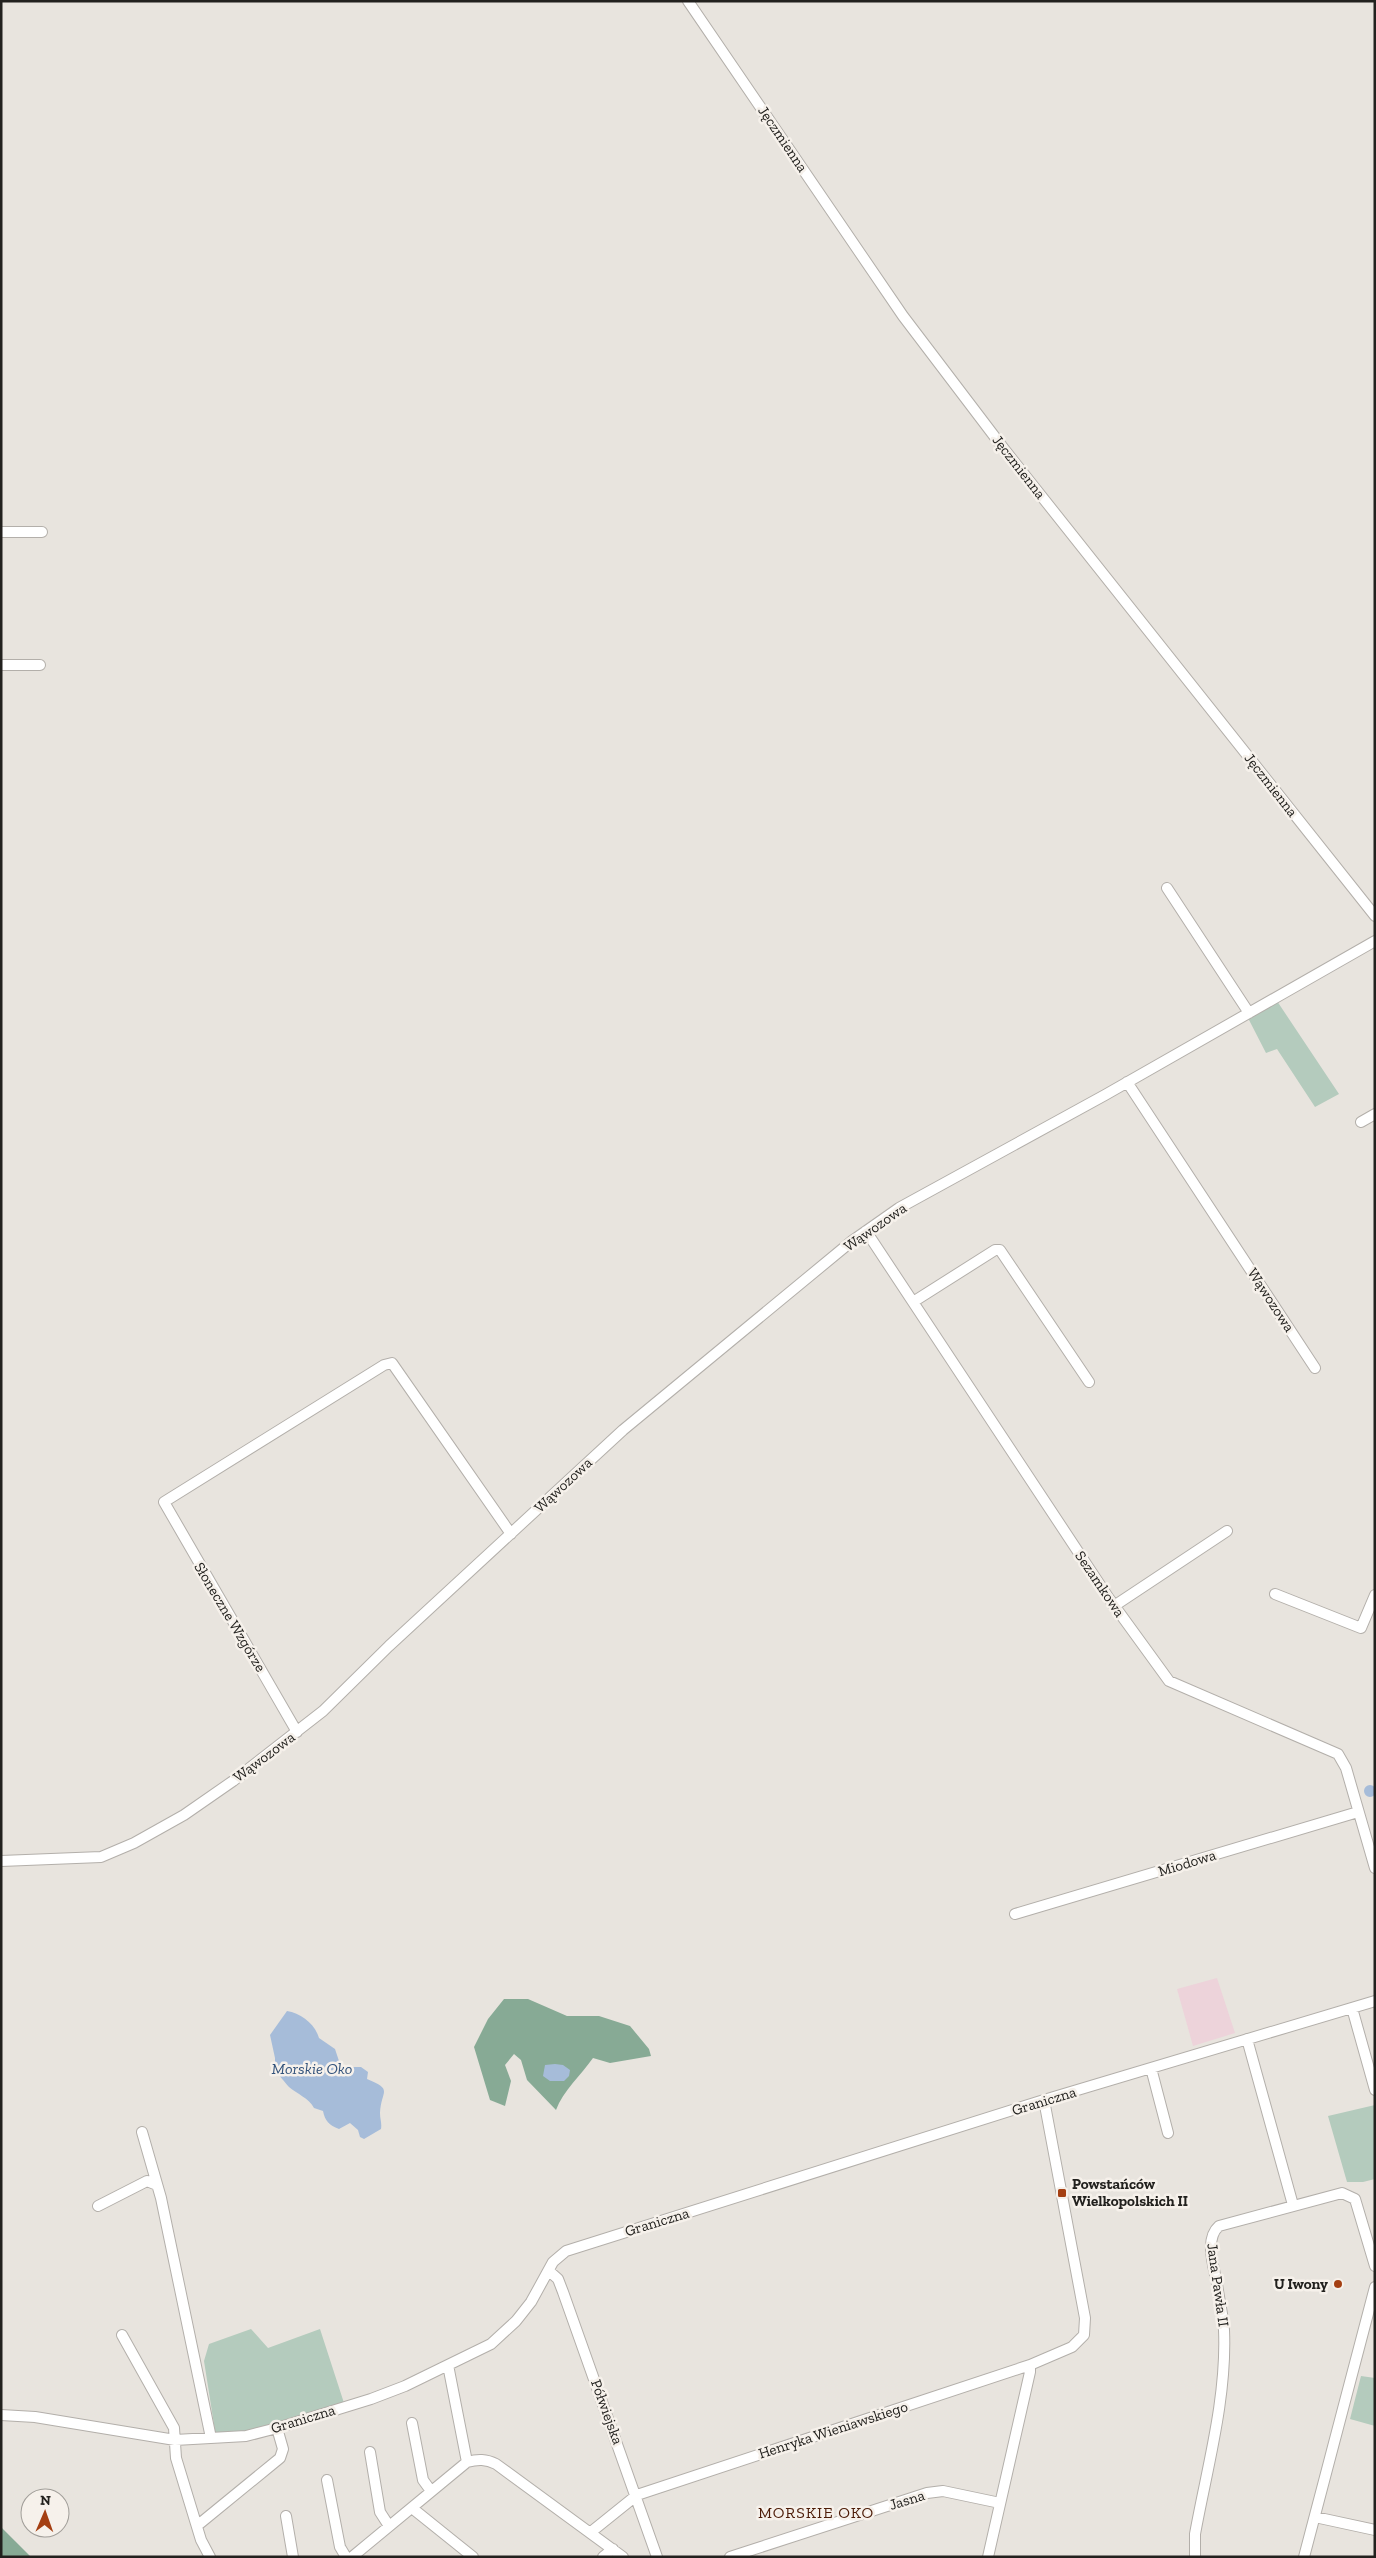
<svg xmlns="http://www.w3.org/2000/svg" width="1376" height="2558" viewBox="0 0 1376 2558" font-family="'Zilla Slab',serif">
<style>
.education{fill:#edd3da}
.green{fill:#b4cbbd}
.forest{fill:#87aa95}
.water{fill:#a6bcd9}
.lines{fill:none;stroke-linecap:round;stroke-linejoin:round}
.minor-casing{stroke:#b3afaa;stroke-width:12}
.minor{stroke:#fff;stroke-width:10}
.poi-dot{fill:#a43f12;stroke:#f6f1eb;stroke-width:2}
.labels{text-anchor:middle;stroke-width:5;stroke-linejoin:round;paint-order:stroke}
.street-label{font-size:15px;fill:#22211e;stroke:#f6f1eb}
.poi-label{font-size:15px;font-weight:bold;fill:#22211e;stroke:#f6f1eb;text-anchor:start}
.water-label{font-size:16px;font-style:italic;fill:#33537b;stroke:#f6f1eb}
.neighbourhood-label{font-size:16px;letter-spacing:1px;fill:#4d1c08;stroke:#f6f1eb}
</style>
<rect width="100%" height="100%" fill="#e8e4de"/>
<path class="education" d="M1217 1978 1235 2033 1193 2046 1177 1989Z"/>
<path class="green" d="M1277 1001 1339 1094 1315 1107 1277 1049 1266 1053 1248 1018Z
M1375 2105V2179L1363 2182H1347L1328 2116Z
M251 2329 268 2348 320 2329 344 2403 275 2427 216 2437 204 2361 209 2344Z
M1361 2376 1375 2378V2426L1350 2419Z"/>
<path class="forest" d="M504 1999H528L567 2016H599L630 2026 649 2049 651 2056 610 2063 593 2058C581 2075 563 2091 556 2110L527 2080 521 2060 514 2054 505 2065 511 2081 505 2106 490 2100 474 2047 488 2019Z
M1 2527 31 2557H1Z"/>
<path class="water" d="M1364 1791a6 6 0 1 1 12 0a6 6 0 1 1-12 0Z
M287 2011C301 2013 315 2024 319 2038L335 2049 340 2064 345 2067H361L368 2072 367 2079C394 2090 381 2090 380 2113 380 2119 382 2123 381 2129L364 2139 360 2137 358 2130 350 2123 339 2129C329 2125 325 2121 323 2111L314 2108C309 2098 297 2094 289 2087 284 2082 281 2076 275 2072V2058L270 2035Z
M555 2064 563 2065 570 2070 569 2076 564 2081H550L543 2076 545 2065Z"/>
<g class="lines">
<defs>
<path id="minor" d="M688 1 903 316 1004 449 1375 916
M1 532H42
M1 665H40
M1167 888 1249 1013
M1127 1082 1315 1368
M1361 1122 1375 1114
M866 1231 1108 1597 1169 1681 1338 1754 1346 1768 1375 1868
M913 1302 995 1250H1000L1089 1382
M1275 1594 1361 1628 1375 1595
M1114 1606 1227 1531
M297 1732 164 1502 384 1365 392 1363 511 1534
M1 1861 101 1857 134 1843 184 1815 233 1781 323 1711 389 1646 623 1430 852 1241 899 1208 1105 1095 1375 941
M1015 1914 1358 1812
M1352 2008 1375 2090
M1247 2039 1293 2205
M1151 2068 1168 2133
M142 2132 161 2198 211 2438
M98 2206 147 2181 157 2185
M549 2271 558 2279 563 2292 657 2557
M122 2335 174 2428 176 2458 201 2540 210 2557
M448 2365 467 2462
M1 2415 35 2417 175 2440 246 2436 277 2428 371 2399 405 2386 491 2344 516 2321 531 2302 553 2262 566 2251 1044 2100 1375 2001
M412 2423 423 2480 431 2491
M370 2452 380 2512 389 2526
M327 2480 340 2547 346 2557
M412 2508 473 2557
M286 2516 293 2557
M1315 2517 1375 2530
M198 2525 280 2458 283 2449 277 2428
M591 2532 637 2495 1030 2365
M352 2557 467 2462C478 2459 486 2459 496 2464L623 2557
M603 2557 613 2549
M730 2557 927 2493 943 2491 1000 2503
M988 2557 1030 2372V2365L1072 2347 1084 2335 1085 2318 1044 2100
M1195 2557V2534C1207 2468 1227 2398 1224 2330 1223 2315 1219 2299 1217 2284 1214 2267 1204 2239 1219 2226L1342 2193 1355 2199 1375 2266
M1304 2557 1375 2287"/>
</defs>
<use href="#minor" class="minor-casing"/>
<use href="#minor" class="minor"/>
</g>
<g class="poi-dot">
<rect x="1057" y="2188" width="10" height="10" rx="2.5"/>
<circle cx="1338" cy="2284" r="5"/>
</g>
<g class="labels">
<g class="street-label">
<text transform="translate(783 139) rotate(56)" y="5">Jęczmienna</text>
<text transform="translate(1019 467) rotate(52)" y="5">Jęczmienna</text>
<text transform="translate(1271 785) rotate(52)" y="5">Jęczmienna</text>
<text transform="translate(875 1227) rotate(-35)" y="5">Wąwozowa</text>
<text transform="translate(1271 1300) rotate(57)" y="5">Wąwozowa</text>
<text transform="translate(563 1485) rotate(-43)" y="5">Wąwozowa</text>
<text transform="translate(1100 1584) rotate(56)" y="5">Sezamkowa</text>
<text transform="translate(230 1617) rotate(59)" y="5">Słoneczne Wzgórze</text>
<text transform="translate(264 1757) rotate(-37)" y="5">Wąwozowa</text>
<text transform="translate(1187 1863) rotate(-17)" y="5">Miodowa</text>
<text transform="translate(1044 2101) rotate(-17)" y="5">Graniczna</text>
<text transform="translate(657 2222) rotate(-17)" y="5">Graniczna</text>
<text transform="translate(1218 2285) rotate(82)" y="5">Jana Pawła II</text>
<text transform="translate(607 2412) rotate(70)" y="5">Półwiejska</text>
<text transform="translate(303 2419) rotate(-17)" y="5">Graniczna</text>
<text transform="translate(833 2430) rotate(-18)" y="5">Henryka Wieniawskiego</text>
<text transform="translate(907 2500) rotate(-17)" y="5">Jasna</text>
</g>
<g class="poi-label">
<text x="1072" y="2189">Powstańców<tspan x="1072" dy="17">Wielkopolskich II</tspan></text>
<text x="1328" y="2289" text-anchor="end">U Iwony</text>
</g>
<g class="water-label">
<text x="312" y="2074">Morskie Oko</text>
</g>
<g class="neighbourhood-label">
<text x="816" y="2518">MORSKIE OKO</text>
</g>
</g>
<rect width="1376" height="2558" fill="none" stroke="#22211e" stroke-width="5"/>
<g transform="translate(45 2513) rotate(2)"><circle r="24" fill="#f6f1eb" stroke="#a19e99"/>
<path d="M0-4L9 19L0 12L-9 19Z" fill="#a43f12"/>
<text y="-8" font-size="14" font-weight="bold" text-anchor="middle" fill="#22211e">N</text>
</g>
</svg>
